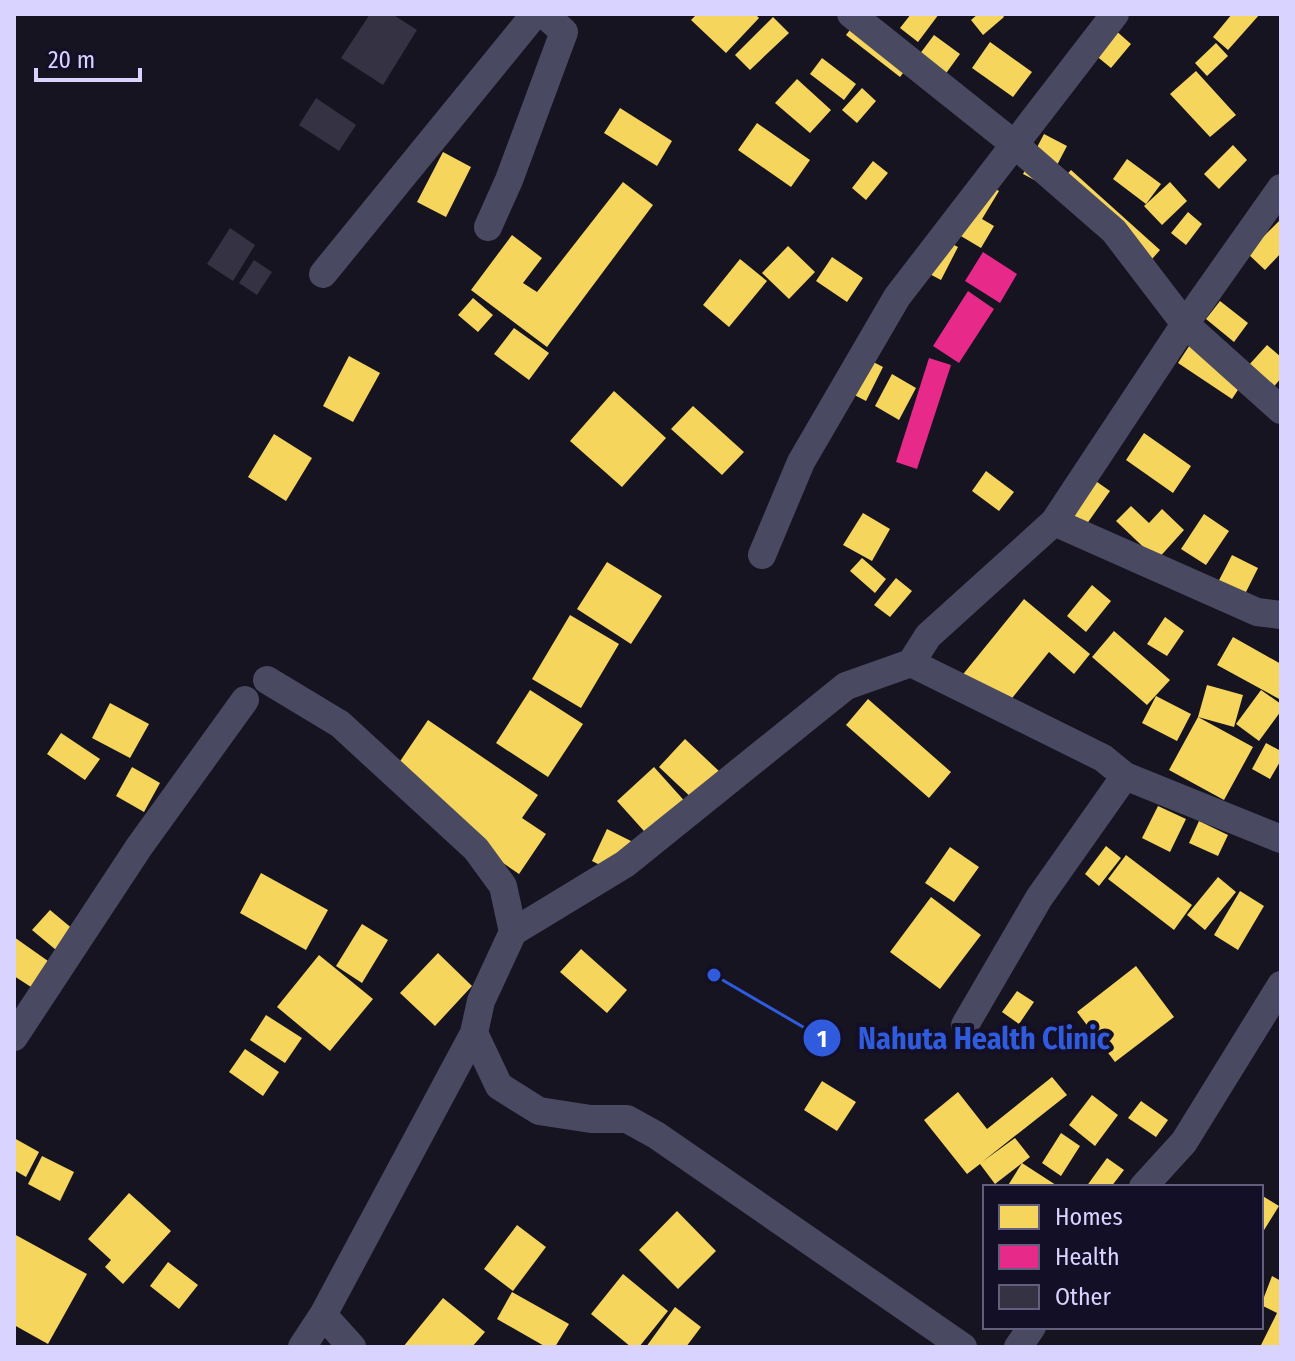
<svg xmlns="http://www.w3.org/2000/svg" width="1295" height="1361" viewBox="0 0 1295 1361" font-family="'Fira Sans Condensed',sans-serif">
<style>
.homes{fill:#f6d55c}
.health{fill:#e7298a}
.building{fill:#343243}
.lines{fill:none;stroke-linecap:round;stroke-linejoin:round}
.minor{stroke:#4a4962;stroke-width:28}
.leader{fill:none;stroke:#305bdc;stroke-width:3}
.callout-dot{fill:#305bdc;stroke:#130f26;stroke-width:3}
.mark-label{font-size:24px;text-anchor:middle;font-weight:bold;fill:#fff}
.callout-label{font-size:30px;text-anchor:middle;font-weight:bold;fill:#305bdc;stroke:#130f26;stroke-width:8;stroke-linejoin:round;paint-order:stroke}
</style>
<rect width="100%" height="100%" fill="#161421"/>
<path class="homes" d="M697 14H755L759 18 726 53 691 20Z
M862 14 918 54 900 77 846 35Z
M911 14H939L918 42 900 28Z
M978 14H1002L1004 17 983 35 971 20Z
M1232 14H1260L1228 50 1213 37Z
M773 17 789 33 750 70 735 55Z
M1114 29 1131 44 1111 68 1094 54Z
M934 35 960 54 939 83 913 63Z
M990 42 1032 72 1013 97 972 68Z
M1216 43 1228 56 1207 76 1195 63Z
M822 58 856 84 844 100 810 74Z
M1196 71 1236 115 1210 137 1170 94Z
M797 79 831 110 810 133 775 103Z
M862 88 876 101 857 123 842 110Z
M620 108 672 141 657 166 604 133Z
M757 123 810 160 791 187 738 150Z
M1044 134 1067 146 1046 186 1023 174Z
M1233 145 1247 160 1219 189 1204 174Z
M443 152 471 167 446 217 417 202Z
M1127 159 1161 184 1146 204 1113 179Z
M873 161 888 173 866 200 852 188Z
M1071 170 1160 250 1145 267 1055 187Z
M974 176 999 191 982 219 994 226 981 248 944 226Z
M623 182 653 205 547 347 471 290 512 235 542 258 523 283 537 292Z
M1170 182 1187 201 1162 225 1144 206Z
M1188 212 1202 224 1186 245 1171 233Z
M1281 219V253L1265 270 1247 253Z
M935 235 958 247 941 280 918 268Z
M788 246 815 272 789 299 762 273Z
M832 257 863 278 847 302 816 281Z
M740 259 767 281 729 327 703 305Z
M473 298 493 315 478 332 458 315Z
M1220 301 1248 323 1234 342 1206 319Z
M514 328 549 353 529 380 494 354Z
M1197 334 1251 370 1232 399 1178 363Z
M1267 345 1281 357V378L1272 389 1248 366Z
M858 354 883 367 866 401 841 388Z
M349 356 380 373 353 422 323 406Z
M892 374 916 388 899 420 875 406Z
M614 391 666 438 622 487 570 441Z
M693 406 744 452 722 475 671 429Z
M1144 433 1191 466 1173 493 1126 460Z
M274 434 312 458 286 501 248 477Z
M986 471 1014 492 999 511 972 491Z
M1090 477 1110 491 1084 528 1064 514Z
M1131 506 1149 523 1162 509 1184 530 1157 560 1116 521Z
M863 513 890 529 872 561 843 545Z
M1204 514 1229 531 1206 565 1181 549Z
M1232 555 1258 568 1241 602 1215 588Z
M862 558 886 579 875 593 850 571Z
M607 562 662 596 631 644 577 609Z
M896 578 912 591 890 617 874 605Z
M1092 585 1111 601 1086 632 1067 616Z
M1024 599 1090 654 1074 674 1049 652 1001 712 960 678Z
M570 615 619 644 581 708 532 679Z
M1165 617 1184 631 1167 656 1147 644Z
M1114 631 1170 680 1147 705 1092 657Z
M1233 637 1281 664V700L1217 665Z
M1207 685 1243 695 1234 727 1198 717Z
M530 690 583 724 548 777 496 743Z
M1261 690 1281 704V711L1259 741 1236 724Z
M1156 696 1191 714 1177 741 1142 723Z
M868 699 951 772 929 798 846 725Z
M110 703 149 724 130 758 92 738Z
M1198 717 1253 747 1224 800 1169 770Z
M428 720 538 795 522 818 546 834 519 874 386 782Z
M61 733 100 759 85 780 47 754Z
M685 739 721 773 695 801 659 767Z
M1266 743 1281 751V760L1270 779 1252 769Z
M132 767 160 783 144 812 116 796Z
M654 767 689 806 652 840 617 801Z
M1158 806 1186 819 1170 852 1142 838Z
M1199 821 1228 835 1218 856 1189 843Z
M607 829 631 841 616 873 592 861Z
M1106 846 1121 858 1099 886 1085 874Z
M950 847 979 867 954 902 925 883Z
M1126 855 1192 905 1174 930 1108 879Z
M261 873 328 910 306 950 240 913Z
M1218 877 1236 892 1205 930 1187 915Z
M1240 891 1264 906 1238 950 1214 935Z
M931 897 981 935 940 989 890 952Z
M50 910 74 930 56 950 32 930Z
M362 924 388 940 362 983 336 966Z
M14 937 48 961 31 987 14 976Z
M581 949 627 990 607 1013 560 972Z
M438 953 472 986 435 1026 400 993Z
M319 955 373 999 330 1051 277 1007Z
M1136 966 1174 1017 1115 1062 1077 1012Z
M1017 991 1034 1002 1019 1024 1002 1012Z
M266 1015 302 1038 285 1063 250 1040Z
M245 1049 279 1072 263 1096 229 1072Z
M1052 1077 1067 1095 982 1162 1015 1138 1030 1157 995 1184 980 1164 967 1174 924 1120 958 1092 987 1129Z
M822 1081 856 1102 837 1131 804 1110Z
M1092 1095 1118 1115 1095 1146 1069 1125Z
M1141 1101 1168 1120 1156 1137 1128 1118Z
M1061 1133 1080 1146 1061 1176 1042 1163Z
M14 1138 39 1152 26 1177 14 1170Z
M42 1156 74 1172 60 1201 28 1184Z
M1107 1158 1124 1170 1111 1187H1086Z
M1022 1163 1059 1187H1007Z
M129 1193 171 1231 123 1284 105 1267 111 1260 88 1239Z
M1261 1195 1279 1206 1261 1235Z
M677 1211 716 1251 678 1289 639 1250Z
M517 1225 546 1247 513 1291 484 1269Z
M14 1234 87 1274 48 1344 14 1325Z
M168 1262 198 1285 179 1309 150 1286Z
M623 1274 668 1311 639 1347H631L591 1314Z
M1272 1276 1281 1281V1347L1261 1345 1277 1313 1261 1305Z
M512 1292 569 1324 555 1347H546L497 1319Z
M443 1298 485 1332 472 1347H403Z
M675 1307 701 1327 686 1347H646Z"/>
<path class="health" d="M983 252 1017 274 1000 303 965 281Z
M968 291 994 309 959 363 933 346Z
M929 358 951 365 917 469 896 462Z"/>
<path class="building" d="M370 14H392L417 30 383 85 341 58Z
M316 98 356 125 339 151 299 125Z
M230 228 255 245 233 281 207 264Z
M254 260 272 272 257 295 239 283Z"/>
<g class="lines">
<path class="minor" d="M851 14 1014 144 1114 231 1185 324 1281 410
M488 227 509 180 564 32 544 14
M323 274 535 14
M1054 522 1257 612 1281 615
M762 555 801 462 897 297 1115 14
M911 663 1103 758 1125 776 1281 839
M267 680 340 724 476 849 503 886 513 932 481 1001 474 1033 499 1086 539 1111 591 1119H627L656 1135 963 1347
M513 932 625 864 846 686 911 663 928 636 1054 522 1185 324 1281 188
M965 1025 1039 898 1125 776
M14 1037 139 847 245 700
M1143 1187 1184 1142 1281 985
M323 1315 352 1347
M302 1347 323 1315 474 1033
M1018 1347 1032 1327"/>
</g>
<path class="leader" d="M714 975L822 1038"/>
<g class="callout-dot">
<circle cx="714" cy="975" r="8"/>
<circle cx="822" cy="1038" r="20"/>
</g>
<g class="mark-label">
<text x="822" y="1047">1</text>
</g>
<g class="callout-label">
<text x="984" y="1049">Nahuta Health Clinic</text>
</g>
<rect width="1295" height="1361" fill="none" stroke="#d9d4ff" stroke-width="32"/>
<rect x="983" y="1185" width="280" height="144" fill="#130f26" stroke="#625e7d" stroke-width="2"/>
<rect x="999" y="1205" width="40" height="24" fill="#f6d55c" stroke="#625e7d" stroke-width="2"/>
<text x="1055" y="1225" font-size="24" fill="#d9d4ff">Homes</text>
<rect x="999" y="1245" width="40" height="24" fill="#e7298a" stroke="#625e7d" stroke-width="2"/>
<text x="1055" y="1265" font-size="24" fill="#d9d4ff">Health</text>
<rect x="999" y="1285" width="40" height="24" fill="#343243" stroke="#625e7d" stroke-width="2"/>
<text x="1055" y="1305" font-size="24" fill="#d9d4ff">Other</text>
<path d="M36 68v12h104v-12" fill="none" stroke="#d9d4ff" stroke-width="4"/>
<text x="48" y="68" font-size="24" fill="#d9d4ff" stroke="#130f26" stroke-width="6" paint-order="stroke">20 m</text>
</svg>
